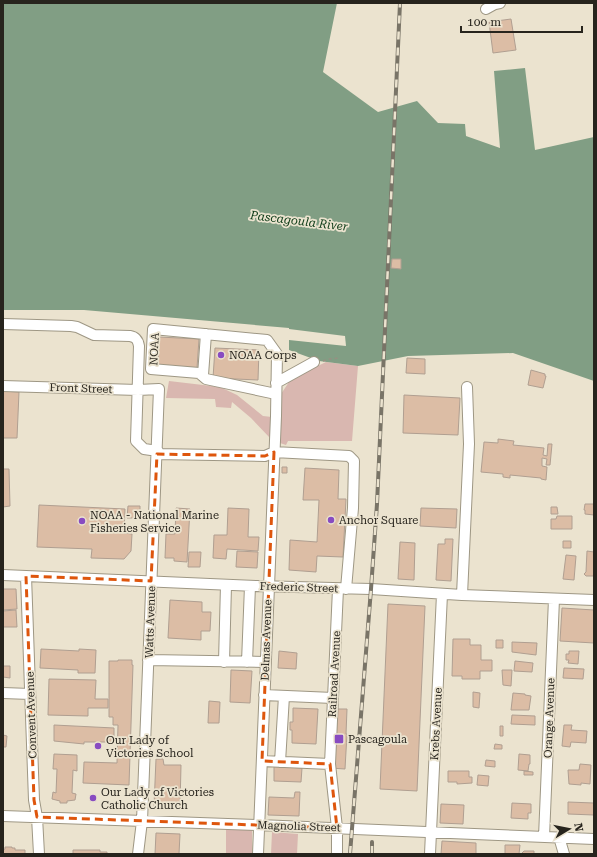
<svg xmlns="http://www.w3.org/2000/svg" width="597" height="857" viewBox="0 0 597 857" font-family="'Roboto Serif',serif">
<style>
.green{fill:#d9b7b0}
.water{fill:#819e84}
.pier{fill:#ebe3cf}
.building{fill:#dcbda5;stroke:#b09f91}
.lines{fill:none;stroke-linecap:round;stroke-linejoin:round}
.minor-casing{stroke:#9e9784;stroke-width:12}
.path{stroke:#969082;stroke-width:1.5;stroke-dasharray:3 3;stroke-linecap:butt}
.minor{stroke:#fff;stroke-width:10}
.rail-casing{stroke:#797467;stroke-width:4}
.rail{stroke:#ebe3cf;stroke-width:2.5;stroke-dasharray:8;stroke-linecap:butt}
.marked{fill:none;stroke:#de560d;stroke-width:3;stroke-dasharray:8 5;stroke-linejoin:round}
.poi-dot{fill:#884bc1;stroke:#ebe3cf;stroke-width:1.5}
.labels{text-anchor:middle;stroke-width:3.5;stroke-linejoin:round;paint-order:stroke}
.street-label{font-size:11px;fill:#27241d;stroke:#ebe3cf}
.poi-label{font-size:11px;fill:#27241d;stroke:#ebe3cf;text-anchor:start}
.water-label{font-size:12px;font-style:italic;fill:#0e3c18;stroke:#ebe3cf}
</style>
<rect width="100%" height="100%" fill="#ebe3cf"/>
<path class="green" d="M326 362 358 366 352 441H288L286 445 280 443 281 394 291 379Z
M169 381 220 387 237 395 263 416 272 417 270 438 251 418 232 402 231 408 216 407 215 399 166 398Z
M226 829 252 830V854H226Z
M272 832 298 834 297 854H271Z"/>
<path class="water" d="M3 3H337L323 72 378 112 417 101 438 123 465 124 466 136 500 148 494 71 525 68 535 150 594 137V381L513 353 408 356 358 366 319 361 289 350V328L84 310H3Z"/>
<path class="pier" d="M289 329 345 336 346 346 289 340Z"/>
<path class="building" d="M511 19 516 50 493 53 489 22Z
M392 259H401V269L391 268Z
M159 337 199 339 197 368 158 365Z
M215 348 259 350 258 380 213 378Z
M407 358 425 359V374L406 373Z
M531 370 545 374V376H546L543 388 528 385Z
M3 391 19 392 17 438H3Z
M404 395 460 398 458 435 403 433Z
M498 439 514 441 513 445 544 448 543 455 547 456 548 444H552L550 465H546L547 459 542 458V466L547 467 546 480 541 479V478L510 475V478L503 477V474L481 472 484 442 498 443Z
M282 467H287V473H282Z
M305 468 339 470 338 499H346L343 557 317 556 316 572 289 570 290 540 317 542 319 500H303Z
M3 469H9L10 506 3 507Z
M585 504H594V515L585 514V510H584Z
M39 505 125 509 124 533 132 534 131 551 124 559 91 558 92 549 37 547Z
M128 506H140V518H127Z
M551 507H557L558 514H551Z
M176 508 190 509 187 562 174 561V558H165L166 534H175Z
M228 508 249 509 248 537H259L258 551 227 549 226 559 213 558 214 535H227Z
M421 508 457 509 456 528 420 526Z
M557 516H572V529H551V519H556Z
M445 539H453L451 581 436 580 438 544H445Z
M563 541H571V548H563Z
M400 542 415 543 414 580 398 579Z
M594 547V576H586L584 574 586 572 587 551 594 552Z
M237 551 258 552 257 568 236 567Z
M189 552H201L200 567H188Z
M566 555 576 556 574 580 563 579Z
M3 589H16L17 609 3 610Z
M170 600 202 602V612H211L210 631H201V640L168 638Z
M388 604 425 606 417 791 380 789Z
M562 608 594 610V643L560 641Z
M16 610 17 627H3V611Z
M453 639H470V645H481V660H492V671H480V679H462V676H452Z
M496 640H503V648H496Z
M512 642 537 643 536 655 512 652Z
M41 649 79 651V649L96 650 95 673H78V670L40 668Z
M279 651 297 653 296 669 278 668Z
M569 651H579L578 664 568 663 569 660H566V654H569Z
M118 660H132V665H133L129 785 83 783 84 762 117 763 118 725H113V717H109V661H118Z
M515 661 533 663 532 672 514 671Z
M3 666H10V678L3 677Z
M564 668 584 669 583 679 563 678Z
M231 670 252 671 250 703 230 702Z
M502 670H512L511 686 503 685Z
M49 679 96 680 95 699H108V708H88V716L48 715Z
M473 692 480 693 479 708 473 707Z
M513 693 525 694V695L531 696 529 710H511Z
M209 701 220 702 219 723H208Z
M293 708 318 709 316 744 292 743V730H290V722H293Z
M333 709H347L346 734H347L345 769 330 768Z
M512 715 535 716V725L511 724Z
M54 725 114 728V742H84V744L54 741Z
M564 725H572L571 730 587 731 586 743 571 742 570 747 562 746Z
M500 726H503V736H500Z
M3 735 7 736 6 747H3Z
M495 744 502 745V749H494Z
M54 754 77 755V771L73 770 72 793 76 794 75 800 67 801V803H60V801L52 799 53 792 56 793 57 769H53Z
M519 754 530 755V764H529L528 771 518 770Z
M156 759H163L164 765H181L180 806H154Z
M486 760 495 761V767L485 766Z
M580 764 591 765 590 784 581 783V785L569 784 568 770H579Z
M274 766 302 768 301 782 274 781Z
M448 771H469V777H472V783L457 784V782H448Z
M524 771 533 772V775H524Z
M478 775 489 776 488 786 477 785Z
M295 792H300L299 816 268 815 269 797 294 798Z
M568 802 594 803V815L568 814Z
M512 803 531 804V813H528V819L511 818Z
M441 804 464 805 463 824 440 823Z
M156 833 180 834 179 854H155Z
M442 841 476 843V854H441Z
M505 845H520L519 854H505Z
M5 847H12V848H15V850H25V854H3V850L5 849Z
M73 850H100V852H107V854H73Z
M524 851H534V854H521Z"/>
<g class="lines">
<defs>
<path id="minor" d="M486 9 495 4 500 3
M3 324 71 326 77 327 94 335 130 336C136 337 138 340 139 346L136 441 144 449 158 451
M203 375 206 334
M276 383 314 362
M3 386 138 390 159 389 142 821 138 854
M157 454 265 456 274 452 349 456 354 461 353 508 346 589
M3 575 256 586 371 589 462 595 594 600
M26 576 34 800 37 817 39 854
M462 595 469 444 467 387
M148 660 265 662
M224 662 226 585
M247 662 250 586
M3 693 30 694
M264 695 333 698
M262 761 330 764
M280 762 284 696
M3 816 259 825 594 839
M544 837 554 599
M559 837 564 854
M258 854 276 416 277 354 267 340 153 329 151 369 199 373 206 379 276 394
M337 854V828L330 764 338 589
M430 854 442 594"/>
</defs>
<use href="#minor" class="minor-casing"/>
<path class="path" d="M323 361 328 359 340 358"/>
<use href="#minor" class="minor"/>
<defs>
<path id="rail" d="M350 854 371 589 377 504 400 3
M372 854V842"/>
</defs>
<use href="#rail" class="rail-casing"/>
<use href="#rail" class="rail"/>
</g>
<path class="marked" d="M274 452 262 761 330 764 337 828 37 817 34 800 26 576 151 581 157 454 265 456Z"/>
<g class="poi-dot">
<circle cx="221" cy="355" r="4"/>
<circle cx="331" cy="520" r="4"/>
<circle cx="82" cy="521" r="4"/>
<rect x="334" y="734" width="10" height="10" rx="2"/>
<circle cx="98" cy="746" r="4"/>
<circle cx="93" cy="798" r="4"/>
</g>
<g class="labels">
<g class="street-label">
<text transform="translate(154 349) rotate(-87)" y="4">NOAA</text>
<text transform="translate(81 388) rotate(2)" y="4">Front Street</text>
<text transform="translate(299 587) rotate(2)" y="4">Frederic Street</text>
<text transform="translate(150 622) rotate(-88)" y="4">Watts Avenue</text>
<text transform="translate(266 640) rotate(-88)" y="4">Delmas Avenue</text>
<text transform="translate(334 674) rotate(-87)" y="4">Railroad Avenue</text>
<text transform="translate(31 715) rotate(-92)" y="4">Convent Avenue</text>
<text transform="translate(549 718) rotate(-88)" y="4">Orange Avenue</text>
<text transform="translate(436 724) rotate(-87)" y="4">Krebs Avenue</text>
<text transform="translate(299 826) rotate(2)" y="4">Magnolia Street</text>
</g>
<g class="poi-label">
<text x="229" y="359">NOAA Corps</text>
<text x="90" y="519">NOAA - National Marine<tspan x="90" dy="13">Fisheries Service</tspan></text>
<text x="339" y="524">Anchor Square</text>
<text x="348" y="743">Pascagoula</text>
<text x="106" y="744">Our Lady of<tspan x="106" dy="13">Victories School</tspan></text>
<text x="101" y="796">Our Lady of Victories<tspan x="101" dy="13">Catholic Church</tspan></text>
</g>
<g class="water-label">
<text transform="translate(299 221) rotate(7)" y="4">Pascagoula River</text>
</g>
</g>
<rect width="597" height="857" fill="none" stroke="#27241d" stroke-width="8"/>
<g transform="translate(569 829) rotate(80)" stroke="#ebe3cf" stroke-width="3" paint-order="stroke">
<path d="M0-3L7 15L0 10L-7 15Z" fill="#27241d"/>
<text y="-6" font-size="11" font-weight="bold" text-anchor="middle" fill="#27241d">N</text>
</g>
<path d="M461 26v6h121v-6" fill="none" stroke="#27241d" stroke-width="2"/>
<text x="467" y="26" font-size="12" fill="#27241d" stroke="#ebe3cf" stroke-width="3" paint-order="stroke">100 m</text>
</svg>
